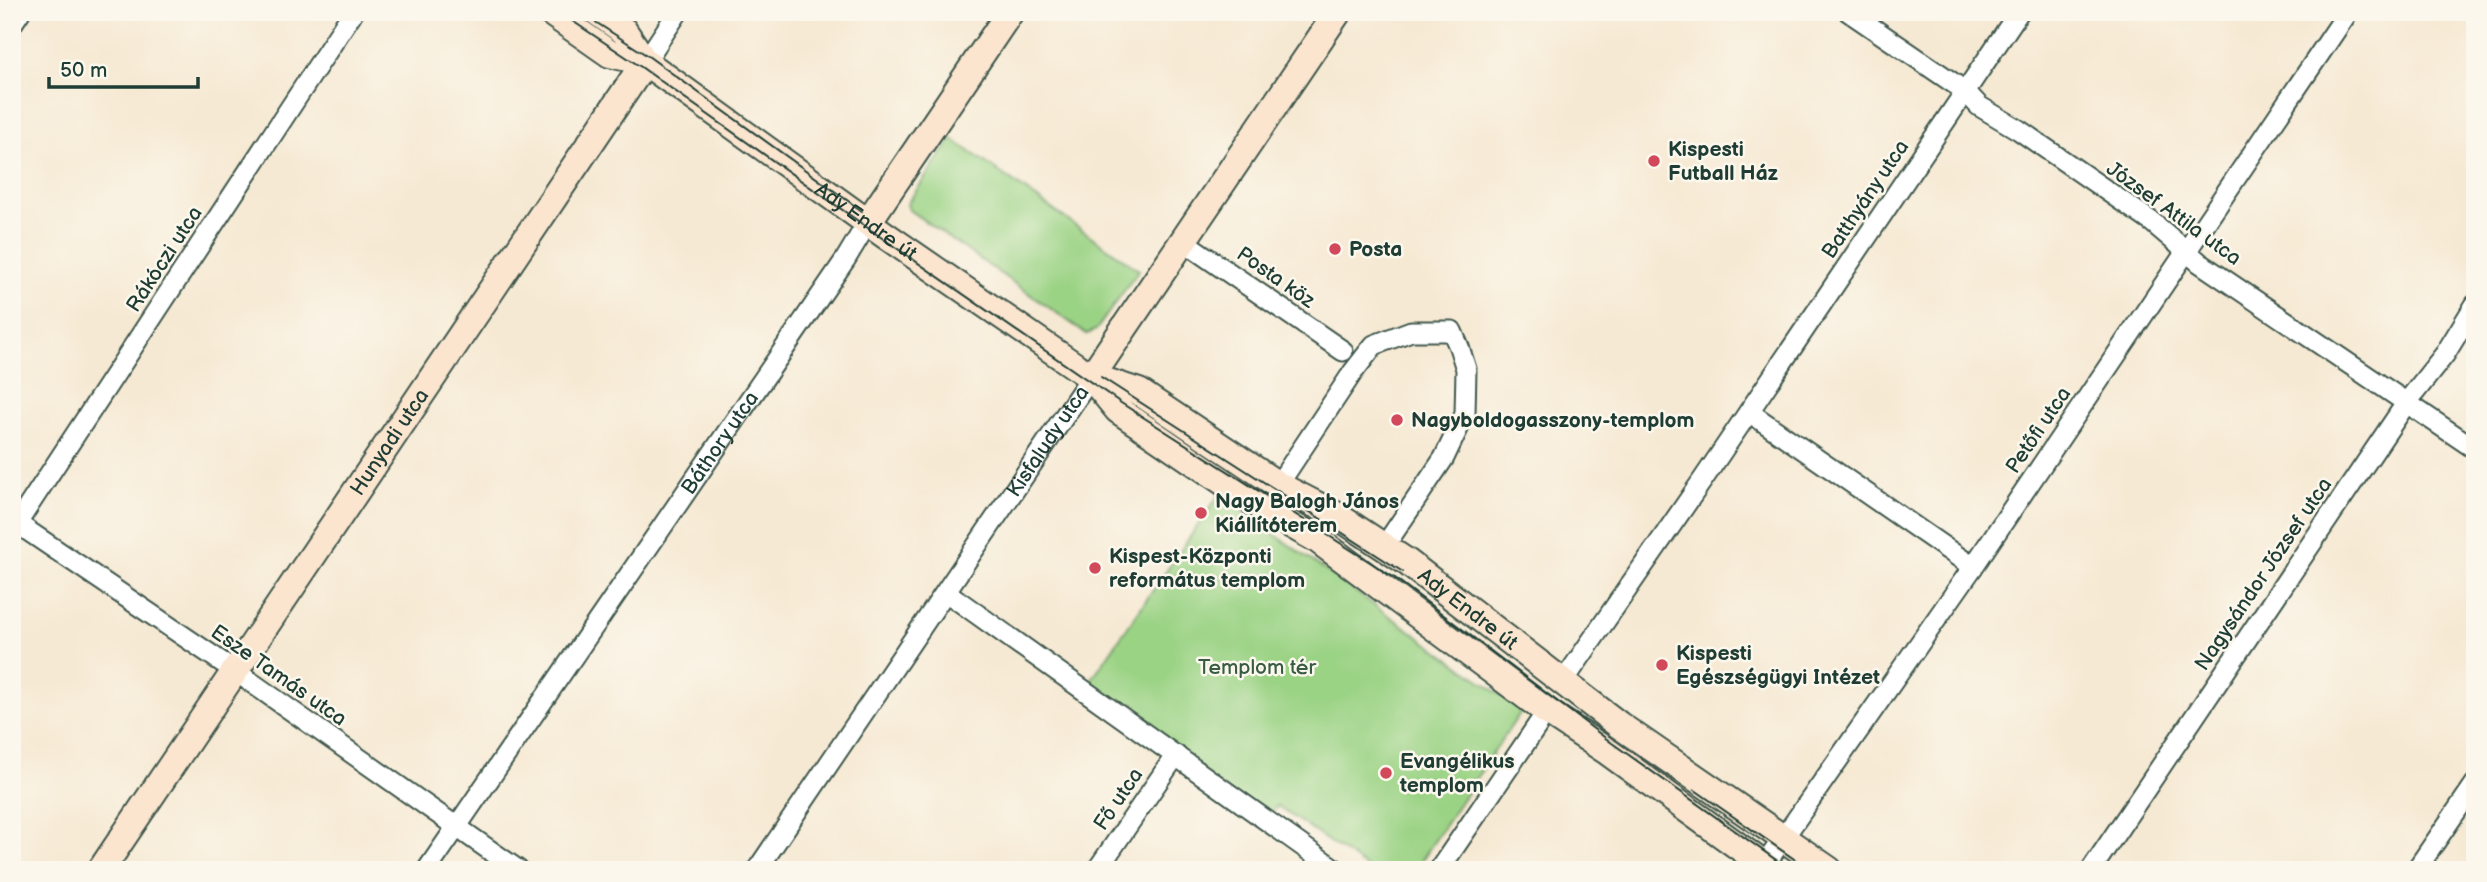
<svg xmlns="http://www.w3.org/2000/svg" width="2487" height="882" viewBox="0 0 2487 882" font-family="'Balsamiq Sans',sans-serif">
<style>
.green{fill:#9bd385;stroke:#5d885c;stroke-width:2}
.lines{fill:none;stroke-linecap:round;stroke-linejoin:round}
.street-casing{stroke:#3f574c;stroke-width:23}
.secondary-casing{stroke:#3f574c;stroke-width:30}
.street{stroke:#fff;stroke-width:19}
.secondary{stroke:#fbe5cf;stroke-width:26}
.tram{stroke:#1f3d34;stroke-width:2}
.poi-dot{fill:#d1495b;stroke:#fbf7ec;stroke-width:2.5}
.labels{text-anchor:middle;stroke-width:5;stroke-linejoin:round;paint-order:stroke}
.poi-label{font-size:21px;font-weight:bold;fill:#1f3d34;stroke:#fbf7ec;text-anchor:start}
.street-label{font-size:21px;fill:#1f3d34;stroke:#fbf7ec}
.park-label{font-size:21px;fill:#385b44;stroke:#fbf7ec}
</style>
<rect width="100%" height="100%" fill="#fbf7ec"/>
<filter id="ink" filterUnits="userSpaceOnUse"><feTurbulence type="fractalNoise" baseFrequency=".0143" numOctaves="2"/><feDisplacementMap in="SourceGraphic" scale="14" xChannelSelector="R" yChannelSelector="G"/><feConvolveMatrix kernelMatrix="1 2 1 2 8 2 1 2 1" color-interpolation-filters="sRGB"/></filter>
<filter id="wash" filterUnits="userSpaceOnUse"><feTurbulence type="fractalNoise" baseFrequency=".00686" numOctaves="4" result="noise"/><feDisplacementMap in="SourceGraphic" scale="28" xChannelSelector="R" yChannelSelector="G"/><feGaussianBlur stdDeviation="1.57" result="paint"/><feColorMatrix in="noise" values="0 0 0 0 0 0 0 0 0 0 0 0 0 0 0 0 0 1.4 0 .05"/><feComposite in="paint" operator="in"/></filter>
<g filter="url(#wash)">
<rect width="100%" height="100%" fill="#f6e9d3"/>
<path class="green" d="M952 139 1139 270 1096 330 1087 334 909 210 907 204Z
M1219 495 1522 710 1415 870H1370L1277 806 1267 820 1084 690Z"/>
</g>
<g filter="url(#ink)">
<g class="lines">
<defs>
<g id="street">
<path d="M1849 12 1965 91 1979 106 2019 130 2152 222 2200 263 2475 449"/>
<path d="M12 24 20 12"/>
<path d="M645 62 678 12"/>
<path d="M1183 241 1343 351"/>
<path d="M1749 412 1973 567"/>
<path d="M1278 485 1353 372 1374 345 1411 331H1452L1459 347 1466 369 1465 414 1444 458 1384 547"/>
<path d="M12 520 235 671 518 870"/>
<path d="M12 531 353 12"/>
<path d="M946 592 1336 870"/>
<path d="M1563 682 1704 478 2019 12"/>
<path id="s1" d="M427 870 845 260 868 222"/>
<path id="s2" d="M757 870 1091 377"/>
<path d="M1097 870 1176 755"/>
<path d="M1439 870 1539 723"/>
<path d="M1761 870 1973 567 2348 12"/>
<path d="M2091 870 2407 402 2445 354 2475 305"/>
<path d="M2416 870 2475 784"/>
</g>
<g id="secondary">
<path d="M550 12 610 54 645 62"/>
<path id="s3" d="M597 12 624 31 645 62 885 235 1091 377 1118 410 1265 510 1318 540 1546 711 1608 752 1771 870"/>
<path d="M868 222 1010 12"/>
<path d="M1091 377 1338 12"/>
<path id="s4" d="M1093 377 1139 392 1278 485 1336 515 1407 562 1619 725 1829 870"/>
<path id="s5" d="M101 870 645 62"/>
</g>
</defs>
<use href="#street" class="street-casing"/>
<use href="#secondary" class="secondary-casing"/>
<use href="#street" class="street"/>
<use href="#secondary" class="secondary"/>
<path class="tram" d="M559 12 641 67 882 238 1121 403 1395 578 1612 743 1790 870
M580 12 648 56 862 211
M1101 377 1403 572
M1695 790 1810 870"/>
</g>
</g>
<g class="poi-dot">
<circle cx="1654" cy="161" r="7"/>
<circle cx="1335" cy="249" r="7"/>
<circle cx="1397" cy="420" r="7"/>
<circle cx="1201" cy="513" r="7"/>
<circle cx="1095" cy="568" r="7"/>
<circle cx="1662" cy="665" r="7"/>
<circle cx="1386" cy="773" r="7"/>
</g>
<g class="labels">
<g class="poi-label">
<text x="1668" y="156">Kispesti<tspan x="1668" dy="24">Futball Ház</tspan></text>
<text x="1349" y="256">Posta</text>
<text x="1411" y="427">Nagyboldogasszony-templom</text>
<text x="1215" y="508">Nagy Balogh János<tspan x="1215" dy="24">Kiállítóterem</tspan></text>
<text x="1109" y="563">Kispest-Központi<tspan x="1109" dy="24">református templom</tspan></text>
<text x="1676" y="660">Kispesti<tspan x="1676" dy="24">Egészségügyi Intézet</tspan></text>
<text x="1400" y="768">Evangélikus<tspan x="1400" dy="24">templom</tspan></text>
</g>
<g class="street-label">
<text transform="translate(1865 199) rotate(-56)" y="7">Batthyány utca</text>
<text transform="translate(2174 213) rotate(36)" y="7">József Attila utca</text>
<text dy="7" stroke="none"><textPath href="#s3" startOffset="343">Ady Endre út</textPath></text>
<text transform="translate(164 259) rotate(-57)" y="7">Rákóczi utca</text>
<text transform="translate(1276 277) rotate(35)" y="7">Posta köz</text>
<text transform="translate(2038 430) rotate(-56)" y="7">Petőfi utca</text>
<text dy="7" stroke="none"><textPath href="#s5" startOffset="516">Hunyadi utca</textPath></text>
<text dy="7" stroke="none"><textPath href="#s2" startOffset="518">Kisfaludy utca</textPath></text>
<text dy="7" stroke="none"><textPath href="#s1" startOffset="518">Báthory utca</textPath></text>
<text transform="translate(2263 574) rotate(-56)" y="7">Nagysándor József utca</text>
<text dy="7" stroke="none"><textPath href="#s4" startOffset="443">Ady Endre út</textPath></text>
<text transform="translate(279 675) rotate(35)" y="7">Esze Tamás utca</text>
<text transform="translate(1118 799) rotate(-56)" y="7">Fő utca</text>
</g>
<g class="park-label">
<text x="1257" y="674">Templom tér</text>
</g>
</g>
<rect width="2487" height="882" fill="none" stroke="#fbf7ec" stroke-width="42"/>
<path d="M49 77v10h149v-10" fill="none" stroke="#1f3d34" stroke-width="3.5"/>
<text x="60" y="77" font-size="21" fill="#1f3d34" stroke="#fbf7ec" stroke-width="5" paint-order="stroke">50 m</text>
</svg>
